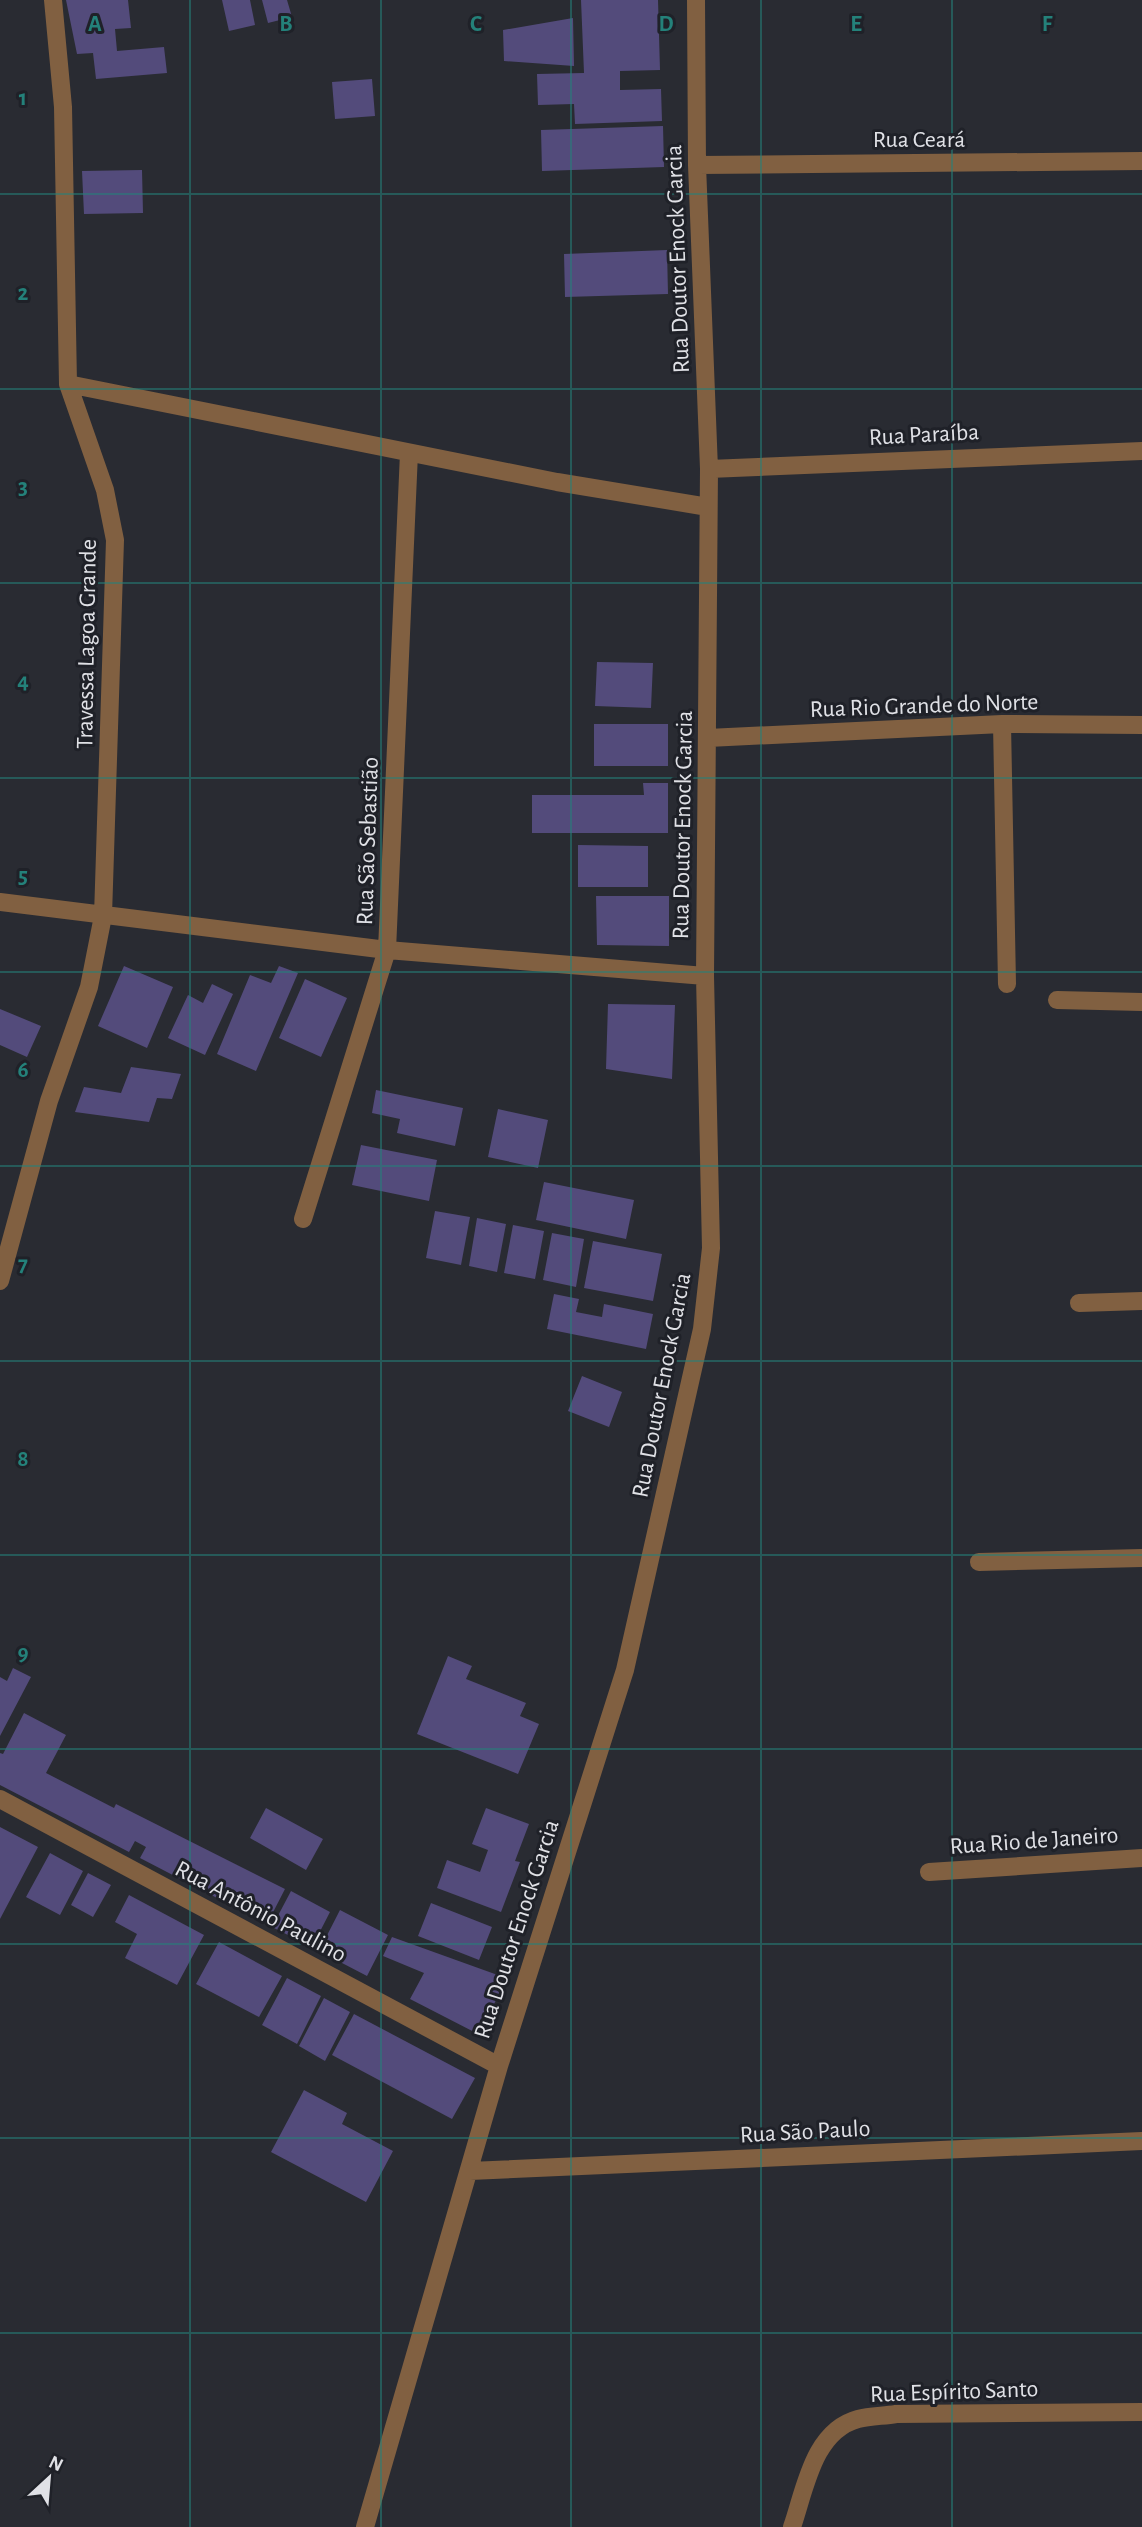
<svg xmlns="http://www.w3.org/2000/svg" width="1142" height="2527" viewBox="0 0 1142 2527" font-family="'Alegreya Sans',sans-serif">
<style>
.building{fill:#534b7b}
.lines{fill:none;stroke-linecap:round;stroke-linejoin:round}
.minor{stroke:#816041;stroke-width:18}
.grid{fill:none;stroke:#24817a;stroke-width:2;stroke-opacity:0.55}
.labels{text-anchor:middle;stroke-width:6;stroke-linejoin:round;paint-order:stroke}
.street-label{font-size:24px;fill:#e0e1e6;stroke:#1f2128}
.grid-label{font-size:23px;text-anchor:middle;font-weight:bold;fill:#24817a;stroke:#1f2128;stroke-width:6;stroke-linejoin:round;paint-order:stroke}
</style>
<rect width="100%" height="100%" fill="#292b32"/>
<path class="building" d="M66 0H128L131 28 115 29 117 51 164 47 167 73 96 79 93 53 77 54Z
M222 0H250L255 25 229 31Z
M262 0H287L292 17 268 23Z
M581 0H658L660 70 620 71V90L661 89 662 121 575 124 574 104 538 105 537 74 584 73Z
M573 18 574 66 504 61 503 30Z
M372 79 375 116 335 119 332 82Z
M663 126 664 167 542 171 541 130Z
M142 170 143 213 84 214 82 171Z
M667 250 668 294 565 297 564 254Z
M597 662 653 663 651 708 595 706Z
M594 724H668V766H594Z
M643 783H668V833H532V795H644Z
M578 845 648 846V887H578Z
M596 896H669V946L597 945Z
M124 966 173 987 147 1048 98 1026Z
M279 966 298 973 256 1071 217 1054 250 975 271 983Z
M305 979 347 998 321 1057 279 1038Z
M212 984 233 994 205 1055 168 1038 188 995 203 1003Z
M608 1004 675 1005 672 1079 606 1069Z
M0 1009 41 1026 27 1057 0 1045Z
M131 1067 181 1074 172 1099 157 1098 149 1122 75 1112 84 1087 121 1093Z
M376 1090 463 1108 455 1146 397 1133 400 1119 372 1113Z
M498 1109 548 1120 538 1168 488 1157Z
M361 1145 437 1160 429 1201 352 1185Z
M544 1182 634 1200 626 1239 536 1220Z
M435 1211 470 1217 461 1265 426 1258Z
M477 1218 506 1224 497 1272 469 1266Z
M513 1225 544 1231 535 1279 504 1273Z
M552 1233 584 1239 576 1287 543 1280Z
M593 1241 662 1254 653 1301 584 1288Z
M554 1294 579 1299 576 1312 602 1317 604 1304 653 1314 646 1349 547 1329Z
M582 1376 622 1392 609 1427 568 1411Z
M448 1656 472 1666 466 1679 526 1703 520 1716 539 1724 518 1774 417 1734Z
M13 1668 31 1677 0 1736V1677L7 1681Z
M24 1713 66 1735 46 1773 114 1808 116 1804 285 1889 267 1924 140 1858 146 1847 135 1841 129 1852 0 1785V1753L3 1754Z
M266 1808 323 1839 306 1870 250 1838Z
M486 1808 529 1824 515 1861 520 1862 501 1912 437 1888 447 1860 480 1872 488 1850 472 1844Z
M0 1827 38 1847 0 1919Z
M50 1853 83 1871 60 1915 26 1897Z
M88 1873 111 1885 93 1917 71 1905Z
M291 1891 330 1912 312 1947 272 1927Z
M129 1895 204 1935 177 1985 125 1958 137 1934 115 1922Z
M431 1903 492 1927 479 1960 418 1936Z
M340 1910 388 1935 367 1976 319 1951Z
M392 1937 506 1978 480 2035 410 1999 424 1973 383 1956Z
M219 1942 282 1976 259 2017 196 1984Z
M287 1978 321 1996 297 2044 262 2025Z
M324 1998 350 2012 325 2061 299 2046Z
M354 2014 475 2078 452 2119 332 2055Z
M304 2090 347 2113 342 2124 393 2151 366 2202 271 2152Z"/>
<g class="lines">
<path class="minor" d="M697 165 1142 161
M68 384 557 482 708 507
M709 469 1142 451
M1002 724 1007 984
M708 738 1002 724 1142 725
M0 902 387 950 705 976
M1057 1000 1142 1002
M303 1219 387 950 409 453
M0 1281 49 1101 89 987 103 916 115 540 105 490 68 384 63 107 53 0
M1079 1303 1142 1301
M979 1562 1142 1558
M0 1799 499 2066
M929 1872 1142 1858
M470 2171 1142 2141
M365 2527 499 2066 625 1670 702 1329 711 1248 705 976 709 469 697 165 696 0
M792 2527C805 2490 813 2431 858 2419 870 2416 884 2416 896 2414L1142 2412"/>
</g>
<path class="grid" d="M190 0V2527M381 0V2527M571 0V2527M761 0V2527M952 0V2527M0 194H1142M0 389H1142M0 583H1142M0 778H1142M0 972H1142M0 1166H1142M0 1361H1142M0 1555H1142M0 1749H1142M0 1944H1142M0 2138H1142M0 2333H1142"/>
<g class="labels">
<g class="street-label">
<text x="919" y="147">Rua Ceará</text>
<text transform="translate(677 259) rotate(-92)" y="8">Rua Doutor Enock Garcia</text>
<text transform="translate(924 434) rotate(-3)" y="8">Rua Paraíba</text>
<text transform="translate(86 644) rotate(-89)" y="8">Travessa Lagoa Grande</text>
<text transform="translate(924 705) rotate(-2)" y="8">Rua Rio Grande do Norte</text>
<text transform="translate(682 825) rotate(-89)" y="8">Rua Doutor Enock Garcia</text>
<text transform="translate(367 841) rotate(-88)" y="8">Rua São Sebastião</text>
<text transform="translate(661 1385) rotate(-79)" y="8">Rua Doutor Enock Garcia</text>
<text transform="translate(1034 1840) rotate(-4)" y="8">Rua Rio de Janeiro</text>
<text transform="translate(261 1911) rotate(28)" y="8">Rua Antônio Paulino</text>
<text transform="translate(516 1929) rotate(-72)" y="8">Rua Doutor Enock Garcia</text>
<text transform="translate(805 2131) rotate(-3)" y="8">Rua São Paulo</text>
<text transform="translate(954 2391) rotate(-2)" y="8">Rua Espírito Santo</text>
</g>
</g>
<g class="grid-label">
<text x="95" y="31">A</text>
<text x="286" y="31">B</text>
<text x="476" y="31">C</text>
<text x="666" y="31">D</text>
<text x="856" y="31">E</text>
<text x="1047" y="31">F</text>
<text x="23" y="105">1</text>
<text x="23" y="300">2</text>
<text x="23" y="494">3</text>
<text x="23" y="688">4</text>
<text x="23" y="883">5</text>
<text x="23" y="1077">6</text>
<text x="23" y="1271">7</text>
<text x="23" y="1466">8</text>
<text x="23" y="1660">9</text>
</g>
<g transform="translate(49 2478) rotate(26)" stroke="#1f2128" stroke-width="5" paint-order="stroke">
<path d="M0-5L12 26L0 18L-12 26Z" fill="#e0e1e6"/>
<text y="-10" font-size="19" font-weight="bold" text-anchor="middle" fill="#e0e1e6">N</text>
</g>
</svg>
